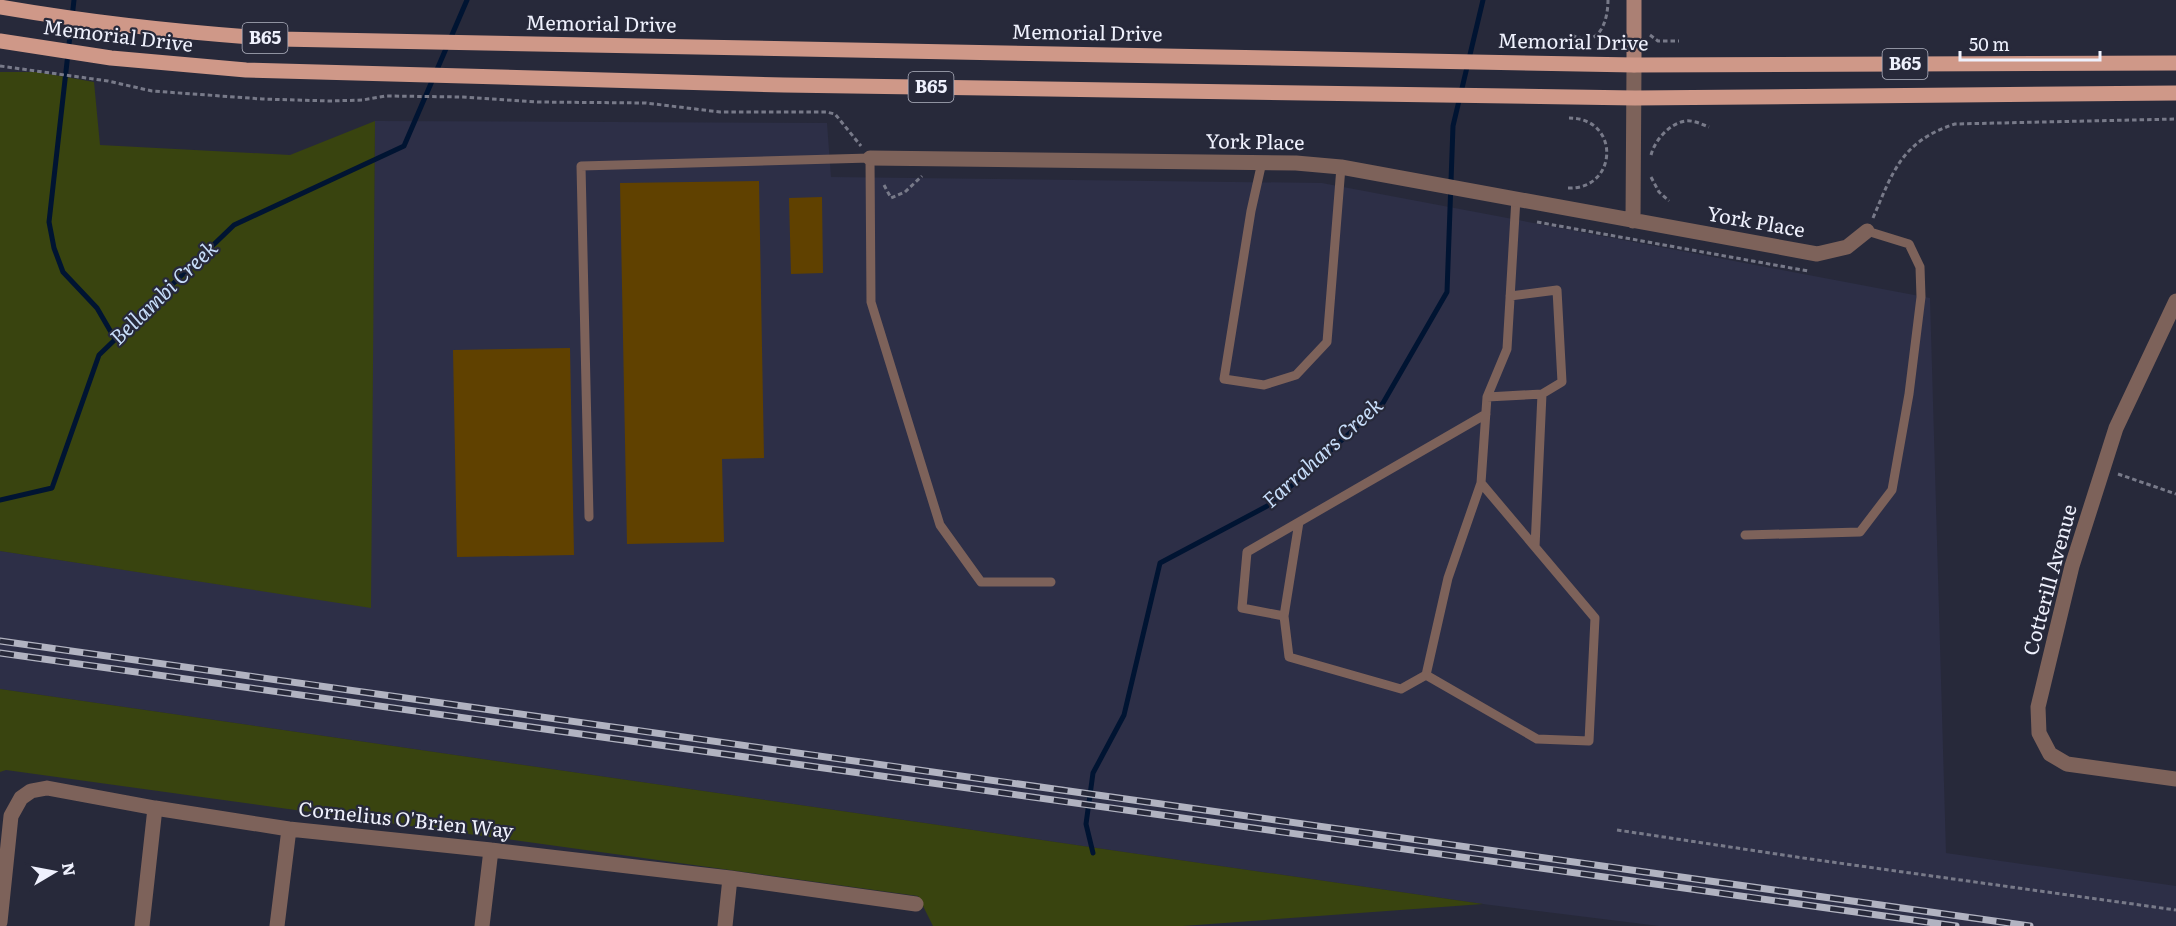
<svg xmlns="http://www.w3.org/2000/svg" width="2176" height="926" viewBox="0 0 2176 926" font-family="Literata,serif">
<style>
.built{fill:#2d2f47}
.green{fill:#39440f}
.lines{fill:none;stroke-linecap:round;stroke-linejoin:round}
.stream{stroke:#001432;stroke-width:5}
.building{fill:#604100}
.path{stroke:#787a89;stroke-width:3;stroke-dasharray:4.5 3;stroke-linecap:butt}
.lane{stroke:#7d625a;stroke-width:9}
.street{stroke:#7d625a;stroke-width:15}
.secondary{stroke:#ab8074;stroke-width:15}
.primary{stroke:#cf9888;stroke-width:15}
.rail-casing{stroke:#b1b3c1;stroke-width:7}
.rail{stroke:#27293a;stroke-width:4.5;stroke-dasharray:14;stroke-linecap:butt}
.labels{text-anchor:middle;stroke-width:4.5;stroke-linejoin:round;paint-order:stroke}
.shield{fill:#27293a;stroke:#b3b5c2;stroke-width:1.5}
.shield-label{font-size:18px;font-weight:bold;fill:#eff1fd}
.street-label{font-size:20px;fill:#eff1fd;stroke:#27293a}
.water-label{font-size:21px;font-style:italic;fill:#c7ddf9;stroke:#27293a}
</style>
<rect width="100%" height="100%" fill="#27293a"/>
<path class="built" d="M375 121 827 123 831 177 1322 183 1930 298 1946 853 2176 886V926H1659L1483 904 0 689V551L370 607Z"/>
<path class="green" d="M0 72H37L94 82 100 145 290 155 375 121 371 608 0 551Z
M0 689 1483 904 1183 926H933L918 896 6 770 0 772Z"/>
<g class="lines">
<path class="stream" d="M74 0 49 222 54 248 63 272 97 308 115 339
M0 500 52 488 99 355 234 225 404 146 467 0
M1093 853 1086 824 1093 773 1124 715 1160 563 1271 504 1383 403 1447 292 1453 126 1483 0"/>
</g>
<path class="building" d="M759 181 764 458 722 459 724 542 627 544 620 183Z
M822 197 823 273 791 274 789 198Z
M570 348 574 555 457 557 453 350Z"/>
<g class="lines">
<path class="path" d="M1572 35C1599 50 1608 21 1608 0
M1650 35 1658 41H1679
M0 66 108 81 152 91 262 99 330 101 363 100 385 96 463 97 538 102 646 103 720 112H826L835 114 861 146
M1651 155C1655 140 1669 124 1685 121 1694 120 1701 124 1709 127
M1651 177 1659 192 1669 201
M884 185 891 198 905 192 922 176
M1568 188C1618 190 1621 118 1569 118
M1873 218C1893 171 1902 141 1955 124L2176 119
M1537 222 1808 271
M2118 474 2176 494
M1617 830 1810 859 2176 910"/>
<path class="lane" d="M1262 162 1251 211 1224 379 1264 385 1296 375 1327 342 1341 167
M1510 296 1557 290 1562 382 1542 394
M1487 397 1542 394 1535 547
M1481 483 1595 618 1589 741 1537 739 1426 675 1401 689 1289 657 1284 616 1242 608 1247 552 1486 414
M589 517 581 166 870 158 871 302 940 525 981 582H1051
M1745 535 1860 532 1892 490 1909 394 1921 297 1920 267 1909 244 1867 231
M1284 616 1299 522
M1426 675 1448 578 1481 483 1487 397 1507 349 1516 198"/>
<path class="street" d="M870 158 1296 163 1341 167 1817 254 1847 247 1867 231
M1633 221 1634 65
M2176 301 2116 428 2072 566 2038 707 2039 733 2050 754 2067 764 2176 779
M0 922 11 816 21 798 31 791 47 788 155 808 289 829 491 850 730 878 916 904
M142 926 155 808
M277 926 289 829
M482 926 491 850
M725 926 730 878"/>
<path class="secondary" d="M1634 0V65"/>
<path class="primary" d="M0 7C93 23 185 33 279 39L1634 65 2176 63
M0 41 111 58 246 70 784 85 1635 98 2176 93"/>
<defs>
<path id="rail" d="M0 641 2030 926
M0 653 1956 926"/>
</defs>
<use href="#rail" class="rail-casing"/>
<use href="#rail" class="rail"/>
</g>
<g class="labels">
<g class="shield">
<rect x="242.5" y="23" width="45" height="30" rx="4.5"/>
<rect x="1882.5" y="49" width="45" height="30" rx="4.5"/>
<rect x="908.5" y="72" width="45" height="30" rx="4.5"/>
</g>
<g class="shield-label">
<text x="265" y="44">B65</text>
<text x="1905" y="70">B65</text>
<text x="931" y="93">B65</text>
</g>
<g class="street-label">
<text transform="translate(601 24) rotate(1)" y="7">Memorial Drive</text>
<text transform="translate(1087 33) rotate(1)" y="7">Memorial Drive</text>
<text transform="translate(118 36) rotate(7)" y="7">Memorial Drive</text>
<text transform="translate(1573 42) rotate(1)" y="7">Memorial Drive</text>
<text transform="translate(1255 142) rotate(1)" y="7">York Place</text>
<text transform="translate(1756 222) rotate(10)" y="7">York Place</text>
<text transform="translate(2050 580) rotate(-75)" y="7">Cotterill Avenue</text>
<text transform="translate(406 820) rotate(6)" y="7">Cornelius O'Brien Way</text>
</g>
<g class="water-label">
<text transform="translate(164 293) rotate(-44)" y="7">Bellambi Creek</text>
<text transform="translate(1323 453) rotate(-42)" y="7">Farrahars Creek</text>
</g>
</g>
<g transform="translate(54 872) rotate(80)" stroke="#27293a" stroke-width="4.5" paint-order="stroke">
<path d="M0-4.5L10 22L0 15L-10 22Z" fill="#eff1fd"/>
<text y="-9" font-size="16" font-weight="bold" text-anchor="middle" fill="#eff1fd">N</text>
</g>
<path d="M1960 51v9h140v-9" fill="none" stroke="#eff1fd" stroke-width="3"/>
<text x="1969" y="51" font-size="18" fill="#eff1fd" stroke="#27293a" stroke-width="4.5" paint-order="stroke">50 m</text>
</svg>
